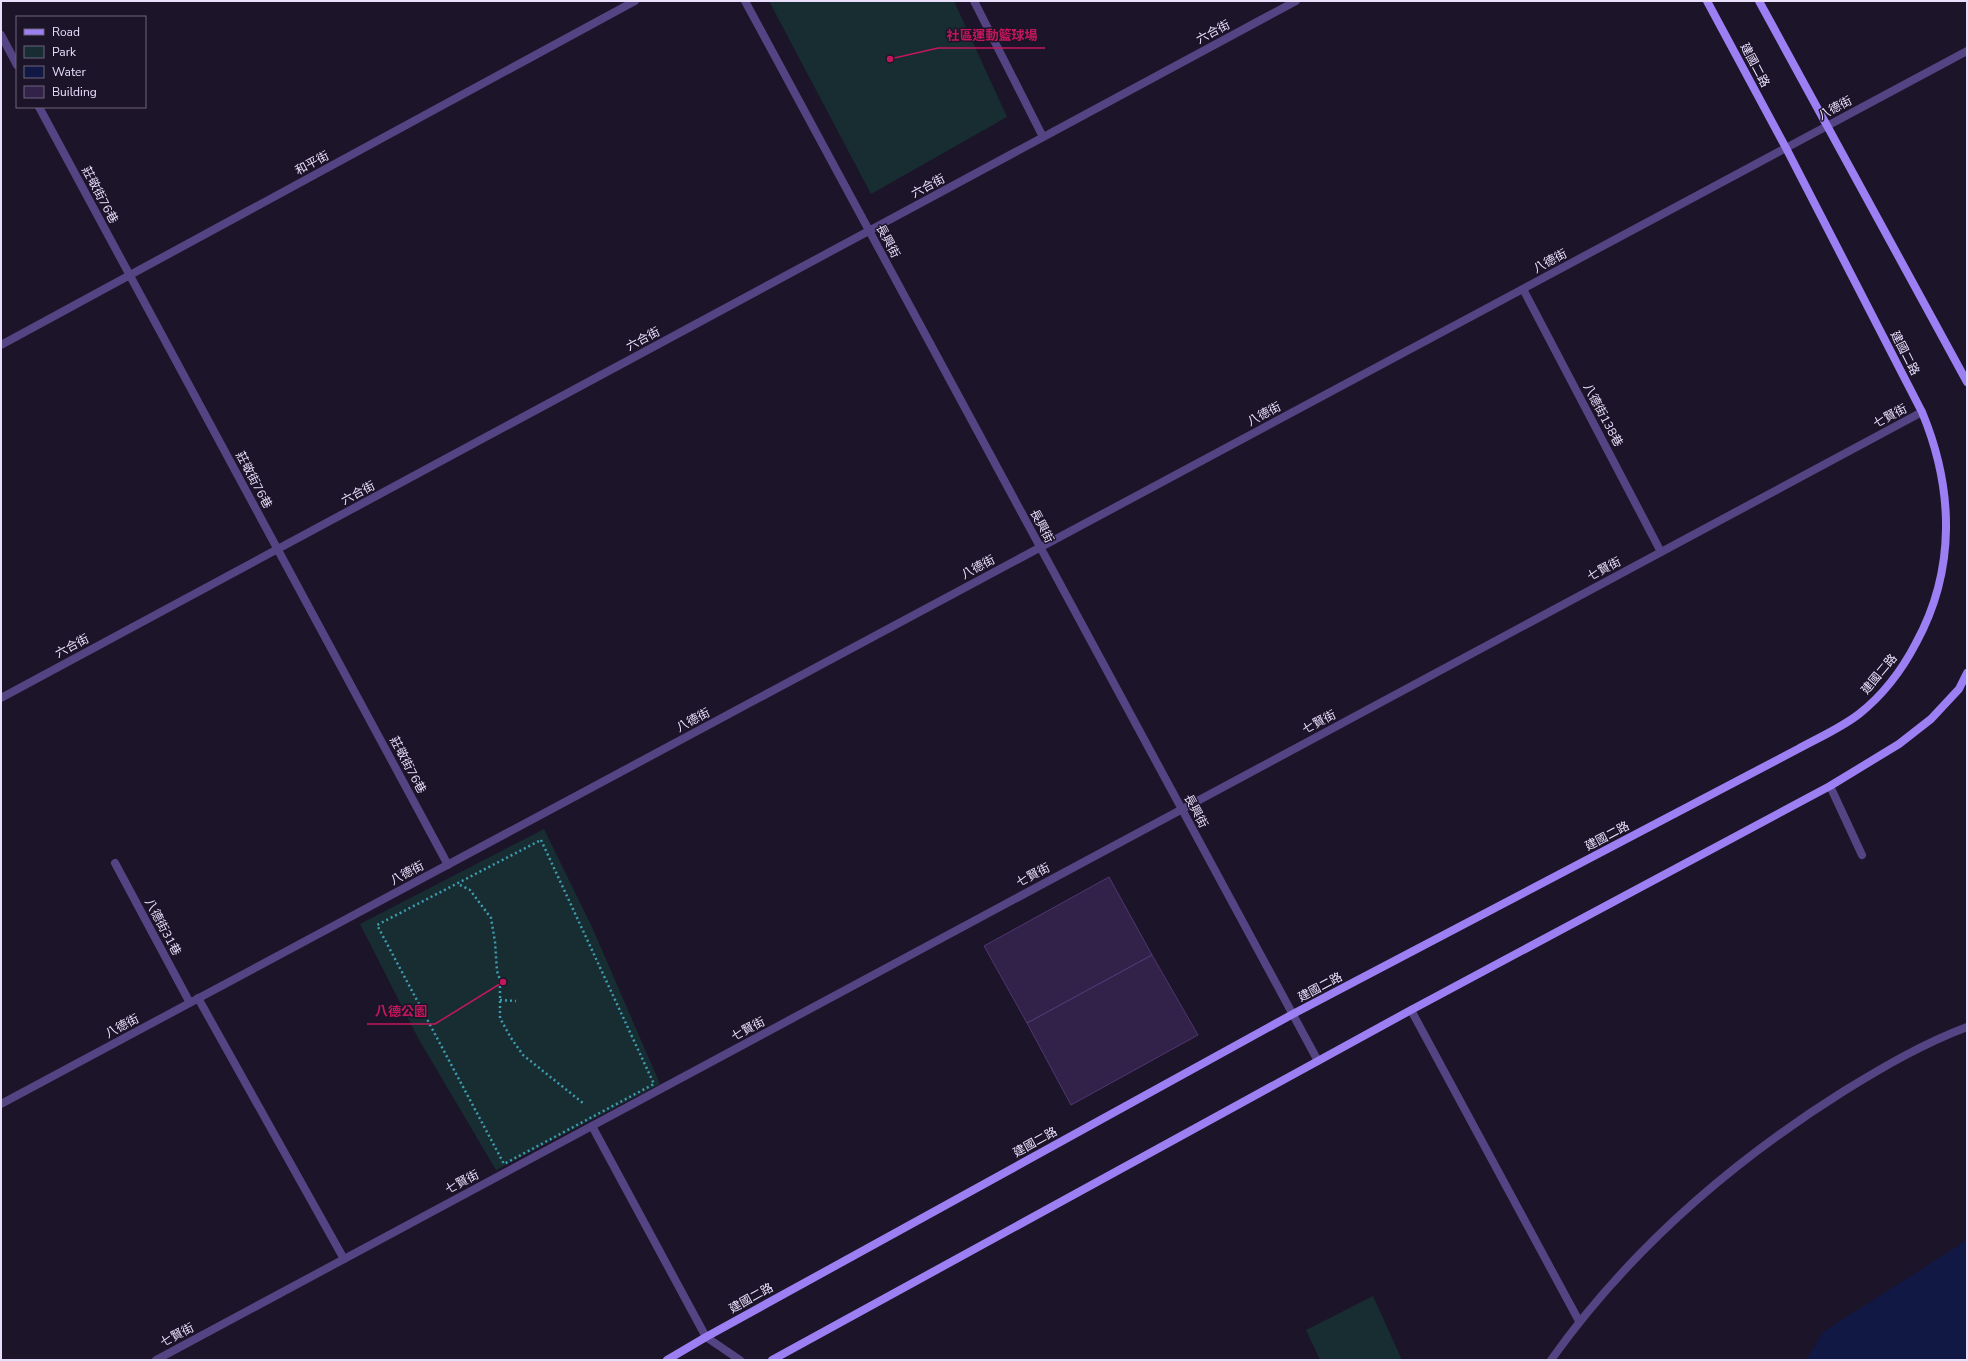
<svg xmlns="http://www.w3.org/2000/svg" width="1968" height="1361" viewBox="0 0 1968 1361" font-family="'Nunito Sans','Noto Sans TC',sans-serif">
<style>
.green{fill:#172d32}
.water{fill:#111844}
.building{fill:#322148;stroke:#4f3671}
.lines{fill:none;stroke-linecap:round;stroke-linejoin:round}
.path{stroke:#3e9db1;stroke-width:2.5;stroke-dasharray:2 3;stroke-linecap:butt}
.lane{stroke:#544483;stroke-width:8}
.street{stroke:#544483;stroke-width:8}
.secondary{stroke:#9c7ff2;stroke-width:8}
.labels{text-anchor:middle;stroke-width:3;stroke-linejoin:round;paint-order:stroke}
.street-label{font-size:12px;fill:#e9dffc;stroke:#1c1429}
.leader{fill:none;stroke:#c2185b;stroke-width:1.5}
.callout-dot{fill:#c2185b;stroke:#1c1429;stroke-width:1.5}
.callout-label{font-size:13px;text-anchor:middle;font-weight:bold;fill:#c2185b;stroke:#1c1429;stroke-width:3;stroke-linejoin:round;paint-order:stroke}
</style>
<rect width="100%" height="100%" fill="#1c1429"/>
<path class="green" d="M769 1H954L1007 117 871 194Z
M544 829 592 927 660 1084 496 1170 418 1038 360 924Z
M1373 1296 1402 1360H1320L1306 1330Z"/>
<path class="water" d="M1967 1240V1360H1806L1823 1332Z"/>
<path class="building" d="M1109 877 1152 955 1027 1023 984 946Z
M1152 955 1198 1035 1071 1105 1027 1023Z"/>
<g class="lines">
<path class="path" d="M541 840 654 1084 504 1164 377 925Z
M460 885 470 890 491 918 495 942 497 971 500 980V1018L511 1038 523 1055 583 1103
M500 1000 516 1001"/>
<path class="lane" d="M1 345 635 1
M1830 786 1862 855
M115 863 190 1003
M1411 1010 1579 1321
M1 1104 1967 51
M156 1360 1922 412"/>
<path class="street" d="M745 1 1318 1061
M974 1 1043 137
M1 35 17 65
M39 107 448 865
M1523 289 1661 552
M1 698 1296 1
M198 998 344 1259
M592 1126 706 1337 740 1360
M1551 1360C1628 1252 1731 1162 1844 1091 1883 1067 1924 1043 1967 1027"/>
<path class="secondary" d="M1759 1 1967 382
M667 1360 706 1337 1293 1014 1798 749C1818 738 1841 728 1859 714 1883 695 1902 670 1916 643 1956 570 1954 489 1922 412L1786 148 1707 1
M772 1360 1411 1010 1830 786 1899 744 1931 719 1959 689 1967 673"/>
</g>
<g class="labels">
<g class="street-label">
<text transform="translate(1213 32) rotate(-28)" y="4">六合街</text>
<text transform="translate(1755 65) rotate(62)" y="4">建國二路</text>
<text transform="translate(1835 108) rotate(-28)" y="4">八德街</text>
<text transform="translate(312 163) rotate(-28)" y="4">和平街</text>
<text transform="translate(928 186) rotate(-28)" y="4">六合街</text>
<text transform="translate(100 195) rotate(62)" y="4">莊敬街76巷</text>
<text transform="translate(888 241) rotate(62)" y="4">長興街</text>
<text transform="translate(1550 261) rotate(-28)" y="4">八德街</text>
<text transform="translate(643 339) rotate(-28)" y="4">六合街</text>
<text transform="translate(1905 353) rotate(63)" y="4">建國二路</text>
<text transform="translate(1264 414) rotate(-28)" y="4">八德街</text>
<text transform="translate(1603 415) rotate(62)" y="4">八德街138巷</text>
<text transform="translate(1890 416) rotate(-28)" y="4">七賢街</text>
<text transform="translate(254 480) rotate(62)" y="4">莊敬街76巷</text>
<text transform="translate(358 493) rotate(-28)" y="4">六合街</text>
<text transform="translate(1042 526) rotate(62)" y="4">長興街</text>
<text transform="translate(978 567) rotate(-28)" y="4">八德街</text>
<text transform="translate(1604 569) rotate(-28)" y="4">七賢街</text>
<text transform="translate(72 646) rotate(-28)" y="4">六合街</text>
<text transform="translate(1879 674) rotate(-50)" y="4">建國二路</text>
<text transform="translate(693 720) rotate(-28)" y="4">八德街</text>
<text transform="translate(1319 722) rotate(-28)" y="4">七賢街</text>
<text transform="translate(408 765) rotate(62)" y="4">莊敬街76巷</text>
<text transform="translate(1196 811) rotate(62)" y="4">長興街</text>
<text transform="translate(1607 836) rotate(-28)" y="4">建國二路</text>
<text transform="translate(407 873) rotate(-28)" y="4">八德街</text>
<text transform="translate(1033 875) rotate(-28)" y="4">七賢街</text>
<text transform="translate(163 927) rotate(62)" y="4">八德街31巷</text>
<text transform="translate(1320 987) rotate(-28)" y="4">建國二路</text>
<text transform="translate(122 1026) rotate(-28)" y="4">八德街</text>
<text transform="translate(748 1029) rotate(-28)" y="4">七賢街</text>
<text transform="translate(1035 1142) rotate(-29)" y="4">建國二路</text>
<text transform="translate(462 1182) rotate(-28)" y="4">七賢街</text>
<text transform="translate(751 1298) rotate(-29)" y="4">建國二路</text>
<text transform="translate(177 1335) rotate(-28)" y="4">七賢街</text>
</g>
</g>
<path class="leader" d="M890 59L938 48H1045M503 982L435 1024H367"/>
<g class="callout-dot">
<circle cx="890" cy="59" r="4"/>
<circle cx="503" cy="982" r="4"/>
</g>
<g class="callout-label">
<text x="992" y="40">社區運動籃球場</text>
<text x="401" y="1016">八德公園</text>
</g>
<rect width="1968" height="1361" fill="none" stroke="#e9dffc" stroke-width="4"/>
<rect x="16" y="16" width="130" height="92" fill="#1c1429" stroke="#6e657d"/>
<rect x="24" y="29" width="20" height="6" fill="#9c7ff2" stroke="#6e657d"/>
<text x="52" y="36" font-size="12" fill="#e9dffc">Road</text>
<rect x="24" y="46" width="20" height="12" fill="#172d32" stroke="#6e657d"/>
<text x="52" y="56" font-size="12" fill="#e9dffc">Park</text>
<rect x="24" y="66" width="20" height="12" fill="#111844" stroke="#6e657d"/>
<text x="52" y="76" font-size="12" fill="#e9dffc">Water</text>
<rect x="24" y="86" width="20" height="12" fill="#322148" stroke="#6e657d"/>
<text x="52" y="96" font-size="12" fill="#e9dffc">Building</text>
</svg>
